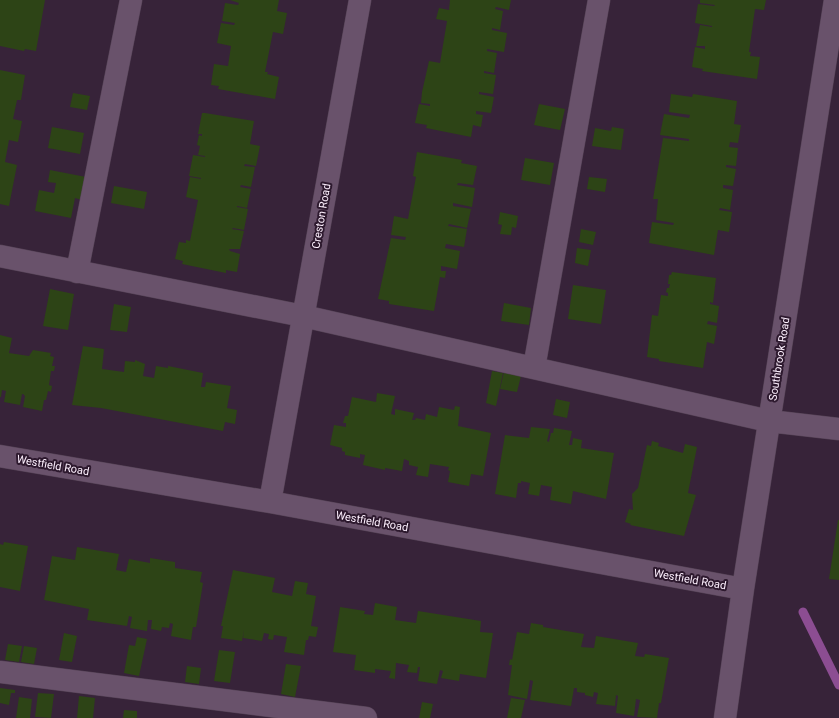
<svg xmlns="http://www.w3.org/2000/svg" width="839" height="718" viewBox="0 0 839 718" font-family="Roboto,sans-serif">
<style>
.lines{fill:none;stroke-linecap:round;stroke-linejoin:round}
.stream{stroke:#8c4d92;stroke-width:9}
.building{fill:#2d4416}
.minor-casing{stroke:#544255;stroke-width:23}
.minor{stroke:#69526b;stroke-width:22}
.labels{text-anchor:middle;stroke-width:4;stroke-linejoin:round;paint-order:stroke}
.street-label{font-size:11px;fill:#fdf0fe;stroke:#2d192e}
</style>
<rect width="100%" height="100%" fill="#372339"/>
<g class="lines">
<path class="stream" d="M803 612 839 685"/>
</g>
<path class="building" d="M0 0H45L36 51 25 49 24 51 0 46Z
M230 0H279L277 11 287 13 283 34 273 32 265 72H268L267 74 279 77 275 99 218 89 219 86 211 85 214 64 228 66 231 46 217 43 221 23 234 25 235 23 222 21 225 3 238 5 239 3Z
M450 0H511L509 10 496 7 495 9 503 11 500 30 492 28V30L507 33 504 52 487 49V51L497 53 494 73 484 71V73L496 75 493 94 479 92V94L494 97 491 113 476 111V114L483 115 481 127 473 125 471 137 426 128 427 125 415 123 419 104 430 106V104L421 103 422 92 429 61 440 63 447 21 436 19 439 8 449 10Z
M700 0H766L764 10 755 9 749 52H751L750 56 760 57 757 79 702 71 703 69 692 67 695 47 705 49V46H696L700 25 712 27V26L695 23 698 4 714 6 715 5 700 3Z
M0 70 25 75 21 100H17L13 119 22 121 18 142 9 140 5 162 17 165 9 206 0 204Z
M73 93 90 96 87 110 70 107Z
M671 94 692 97 693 94 737 101 734 124 741 125 738 143 730 142 729 147 738 148 736 166 726 165V167L736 169 733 186 723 185V188L733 190 730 210 720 208 719 210 732 212 729 232 718 230 714 255 649 243 652 222 673 225 674 223 656 220 658 199H653L663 138 689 141V139L660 135 664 114 689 118 690 115 669 112Z
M539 104 565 109 560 130 534 125Z
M202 113H205L254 121 250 144 260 146 256 166 245 164 244 166 255 167 251 187 241 185 240 187 251 189 247 208 237 206V207L248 209 244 230 233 228 232 229 244 231 240 249H229L230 251 240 254 237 272 226 270V273L182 264 183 261 175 259 179 242 186 243V240L190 241 198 200 186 197 190 177 201 179V178L189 176 193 155 205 157V156L198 155 200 146 197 145 199 135 202 136V134H198Z
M52 127 84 133 80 154 48 148Z
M612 127 624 129 621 150 592 146 595 128 611 131Z
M417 152 462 160 461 163 477 166 473 185 458 183 457 185 475 188 472 207 453 203V206L471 209 467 228 449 224 448 226 467 229 464 247 446 244 445 248 460 251 457 269 441 266V271H446L445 278 440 277 434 311 389 304V301L378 299 391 238 405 240 406 237 391 235 394 216 408 219 416 177 413 176Z
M525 158 554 163 550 185 521 180Z
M50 170 86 177 82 200 75 198 71 218 35 211 39 190 54 193 56 183 48 182Z
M589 177 607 179 605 192 587 189Z
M114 186 147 192 144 209 111 203Z
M500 212 518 216 516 228 512 227 511 235 500 234 502 225 498 224Z
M581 229 596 232 593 245 579 242Z
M577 248 591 250 588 266 575 263Z
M672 272 716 278 713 303 710 302V304L719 306 717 323 708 321 707 324 717 326 714 344 707 342 703 368 659 361V359L647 357 652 315 658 316 661 295 668 296V293L666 292 667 288H669L670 284H668L669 275H671Z
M573 285 606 290 601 324 568 319Z
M50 289 74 294 68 330 43 326Z
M504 303 531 308 529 325 501 321Z
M114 304 131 307 127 332 110 330Z
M0 335 12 338 9 353 29 356 33 350 51 353 50 356 54 357 52 366H55L54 371H51L49 385 52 386 51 392 48 391 46 400H44L42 411 23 407 25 396 23 394H22L20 405 4 402 6 391 2 390 1 397H0Z
M83 346 104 349 102 369 124 372 125 361 135 362V360L145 364 143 376 154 378 156 366 168 368V366L203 373 201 387H205L206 382 231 386 227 408 237 410 235 424 225 422 223 431 101 408 72 405Z
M492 371 503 373 496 406 486 403Z
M504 372 521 376 517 392 500 389Z
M377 393 395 396 391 414 395 415V409L414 413 412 420H415L416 418 425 420 426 414 437 417 439 407 454 410 455 406 460 407 458 426 491 433 483 476 471 474 469 486 448 482 450 471 448 470 449 467 430 464 428 477 416 475 418 467 409 465V461L404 459 402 471 385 468V470L363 465 365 455 360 454V458L345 455V452L342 451V448L330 445 334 425 346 427V423H343L345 416H348L352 397 376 402Z
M556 399 570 402 567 418 553 415Z
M531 427 550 429 547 441 549 442 551 433H553L554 428 572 431 569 445H572L573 438 582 440 581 448 614 453 606 499 573 491 571 504 550 500 552 487 541 485 539 496 528 494 530 483 521 481V483H518L516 498 495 494 505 435 529 438Z
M652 441 659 443 658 446 683 453 685 444 697 447 688 493 696 495 684 536 630 525 631 524 625 522 629 509 633 510 632 494 638 488 647 445 651 446Z
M838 520H839V580L829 579Z
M4 542 28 546 20 591 0 587V544L3 545Z
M77 547 119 554 116 570 126 572 129 559 150 563V558L175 562V568L202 572 200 582 203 583 196 627H193L191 640 171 636 173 624 170 623 169 628 162 627 161 631 151 629 152 620H148L147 631 130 628 132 617 129 616 127 626 87 620 89 609 44 600 52 556 75 560Z
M233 570 275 578 272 592 292 596 295 581 308 583 306 594 316 596 311 626 318 627 316 637 309 636 308 640H306L304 655 284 652 287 637 274 635 273 640 268 639 269 634 264 633 262 641 243 638 244 630 242 641 221 638 223 626H221Z
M375 603 397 607 395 620 416 623 418 611 481 621 480 632 493 633 486 678 460 674 459 681 441 678 443 671 440 670 437 684 418 681 420 667H418L417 673 407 672 409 665 396 663 395 679 389 678 391 671 375 669V673L354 670 356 655 333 652 340 607 365 611 364 614 373 615Z
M531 623 543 625V627L584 634 581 647 594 648 596 636 638 643 635 656 644 657 645 654 669 658 661 703H659L657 718 637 717 640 700 636 699 634 716 616 713 618 696 616 695 615 706 596 704 598 693 594 692 593 697 585 695V693L577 692V688H574L571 706 530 700 533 681 530 680 527 699 508 695 512 665H509L510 659 512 660 517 632 529 634Z
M64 633 77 636 72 662 59 660Z
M137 637 147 639 139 676 124 673 129 645 135 646Z
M8 644 22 646 19 662 5 660Z
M24 646 37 648 34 664 21 662Z
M219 650 235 652 230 683 214 681Z
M286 664 301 666 295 697 281 694Z
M187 666 201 668 199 684 185 682Z
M0 688 15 690V693H11L9 705 0 703Z
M38 693 54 694 51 718 35 717Z
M79 696 95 698 93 718H77Z
M19 697 32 699 30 718H16Z
M511 698 525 700 521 718H507Z
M422 702 433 704 430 718H419Z
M124 710 137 711V718H123Z"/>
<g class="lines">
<defs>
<path id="minor" d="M0 256 303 316 769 421 839 429
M77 272 131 0
M534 368 599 0
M0 456 270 502 743 589
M270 502 360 0
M0 672 366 718
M725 718 743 589 835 0"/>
</defs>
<use href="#minor" class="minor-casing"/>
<use href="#minor" class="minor"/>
</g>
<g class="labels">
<g class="street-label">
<text transform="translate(321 216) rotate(-80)" y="4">Creston Road</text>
<text transform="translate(779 359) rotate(-81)" y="4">Southbrook Road</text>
<text transform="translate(53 465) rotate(10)" y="4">Westfield Road</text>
<text transform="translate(372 521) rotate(10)" y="4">Westfield Road</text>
<text transform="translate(690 579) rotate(10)" y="4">Westfield Road</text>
</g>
</g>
</svg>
